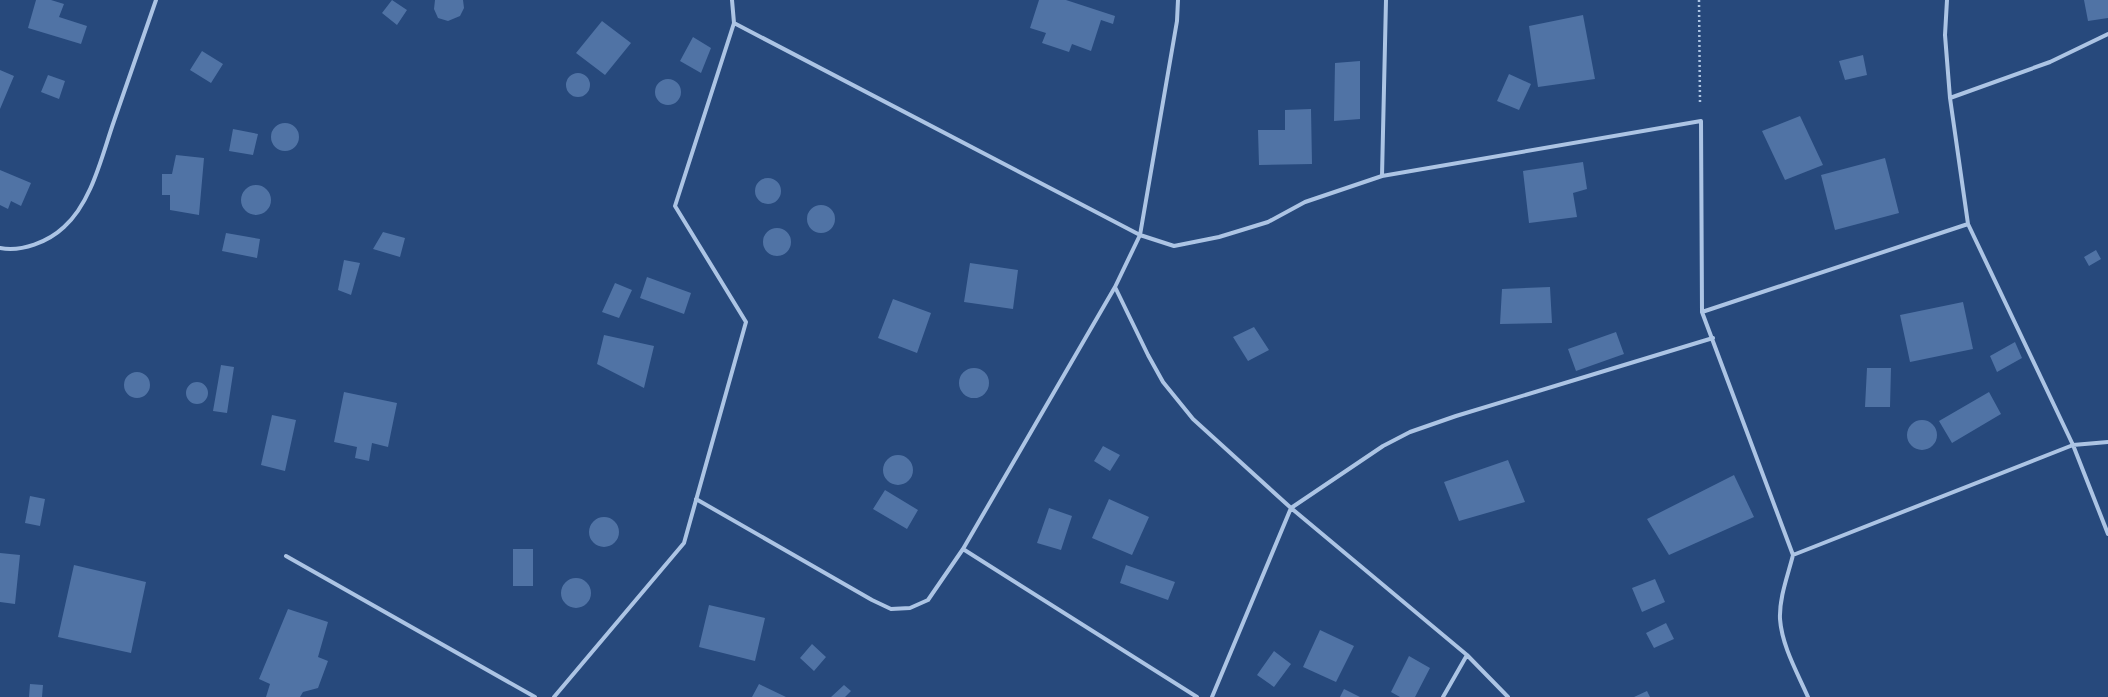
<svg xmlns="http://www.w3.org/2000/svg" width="2108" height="697" viewBox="0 0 2108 697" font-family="Roboto,sans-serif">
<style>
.building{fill:#5073a5}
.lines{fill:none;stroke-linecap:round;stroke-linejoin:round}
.path{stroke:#acc4e4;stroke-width:2.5;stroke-dasharray:2 3;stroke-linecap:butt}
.street{stroke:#acc4e4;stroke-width:4}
</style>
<rect width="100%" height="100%" fill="#27497c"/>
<path class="building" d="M36 0H51L64 4 59 17 87 26 81 44 28 28Z
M392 0 407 10 397 25 382 13Z
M435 0H463L464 8 460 16 448 21 438 18 434 9Z
M1039 0H1066L1115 16 1113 24 1101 20 1091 51 1072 44 1069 52 1042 43 1046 33 1030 28Z
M2084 0H2108V18L2088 21Z
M1583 15 1595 79 1538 87 1529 26Z
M602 21 631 43 605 75 576 53Z
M693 37 711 48 701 73 680 61Z
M202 51 223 64 211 83 190 70Z
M1863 55 1867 75 1845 80 1839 61Z
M1360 61V119L1334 121 1335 63Z
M0 70 14 76 0 109Z
M566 85a12 12 0 1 1 24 0a12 12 0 1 1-24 0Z
M1509 74 1531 84 1519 110 1497 101Z
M48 75 65 81 59 99 41 92Z
M655 92a13 13 0 1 1 26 0a13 13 0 1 1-26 0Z
M1311 109 1312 164 1259 165 1258 130H1285V110Z
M1800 116 1823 165 1785 180 1762 131Z
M271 137a14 14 0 1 1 28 0a14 14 0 1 1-28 0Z
M233 129 258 134 253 155 229 151Z
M176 155 204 158 199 215 170 210V195H162V174H172Z
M1885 158 1899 213 1835 230 1821 175Z
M1583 162 1587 189 1573 193 1577 217 1529 223 1523 171Z
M0 170 31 183 21 206 11 201 8 209 0 205Z
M755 191a13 13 0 1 1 26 0a13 13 0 1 1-26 0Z
M241 200a15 15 0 1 1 30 0a15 15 0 1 1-30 0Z
M807 219a14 14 0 1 1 28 0a14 14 0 1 1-28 0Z
M763 242a14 14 0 1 1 28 0a14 14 0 1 1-28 0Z
M383 232 405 238 400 257 373 249Z
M226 233 260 239 257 258 222 251Z
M2096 250 2101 259 2089 266 2084 257Z
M344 260 360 263 351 295 338 290Z
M970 263 1018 270 1013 309 964 302Z
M647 277 691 293 684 314 640 298Z
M615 283 632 290 619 318 602 312Z
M1550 287 1552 323 1500 324 1502 289Z
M893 299 931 313 917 353 878 338Z
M1963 302 1973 349 1910 362 1900 315Z
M1254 327 1269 350 1248 361 1233 337Z
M1616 332 1624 354 1576 371 1568 349Z
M604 335 654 346 644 388 597 364Z
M2015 342 2022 358 1997 372 1990 356Z
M221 365 234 367 227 413 213 411Z
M1867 368H1891L1890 407H1865Z
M959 383a15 15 0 1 1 30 0a15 15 0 1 1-30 0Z
M124 385a13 13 0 1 1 26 0a13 13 0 1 1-26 0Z
M186 393a11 11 0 1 1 22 0a11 11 0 1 1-22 0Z
M344 392 397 403 388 447 372 443 369 461 355 458 357 447 334 442Z
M1989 392 2001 414 1952 443 1939 421Z
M272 415 296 420 285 471 261 465Z
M1907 435a15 15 0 1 1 30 0a15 15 0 1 1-30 0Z
M1103 446 1120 455 1110 471 1094 461Z
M883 470a15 15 0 1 1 30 0a15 15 0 1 1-30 0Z
M1508 460 1525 502 1459 521 1444 482Z
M1734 475 1754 517 1669 555 1647 519Z
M885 490 918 510 907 529 873 509Z
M30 496 45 499 40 526 25 523Z
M1109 499 1149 517 1132 555 1092 538Z
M1049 508 1072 516 1061 550 1037 543Z
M589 532a15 15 0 1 1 30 0a15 15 0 1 1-30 0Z
M513 549H533V586H513Z
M0 553 20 555 15 604 0 602Z
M74 565 146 582 131 653 58 637Z
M1126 565 1175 582 1168 600 1120 583Z
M561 593a15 15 0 1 1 30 0a15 15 0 1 1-30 0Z
M1655 579 1665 602 1642 612 1632 588Z
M709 605 765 618 755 661 699 647Z
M288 609 328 622 318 657 328 661 318 688 303 692 300 697H266L270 684 259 679Z
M1666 623 1674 639 1654 648 1646 633Z
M1320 630 1354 646 1336 682 1303 667Z
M812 644 826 657 814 671 800 658Z
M1274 651 1291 664 1274 687 1257 675Z
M1409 656 1430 668 1415 697H1400L1391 692Z
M30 684 43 685 42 697H29Z
M759 684 786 697H752Z
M844 685 851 691 845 697H831Z
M1344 689 1360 697H1340Z
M1647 691 1650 697H1634Z"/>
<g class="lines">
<path class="path" d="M1699 0 1700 103"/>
<path class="street" d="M1178 0 1177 21 1140 235 1174 246 1219 237 1268 222 1305 202 1382 176 1701 121 1702 312 1968 224
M1947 0 1945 35 1950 98 1968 224 2073 445 2108 534
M734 23 1140 235 1115 287 1148 355 1163 382 1193 419 1291 508 1467 655 1508 697
M1950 98 2050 62 2108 34
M1382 176 1386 0
M0 248C22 252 48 242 64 227 92 202 102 155 114 121 128 80 142 40 156 0
M1702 312 1793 555 2073 445 2108 442
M696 499 872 600 891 609 910 608 928 600 963 549 1197 697
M963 549 1115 287
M1793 555C1788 575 1779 598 1780 619 1782 646 1797 672 1808 697
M286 556 535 697
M554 697 684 543 746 322 675 206 734 23 732 0
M1212 697 1291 508 1383 446 1410 432 1456 416 1713 338
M1443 697 1467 655"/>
</g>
</svg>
